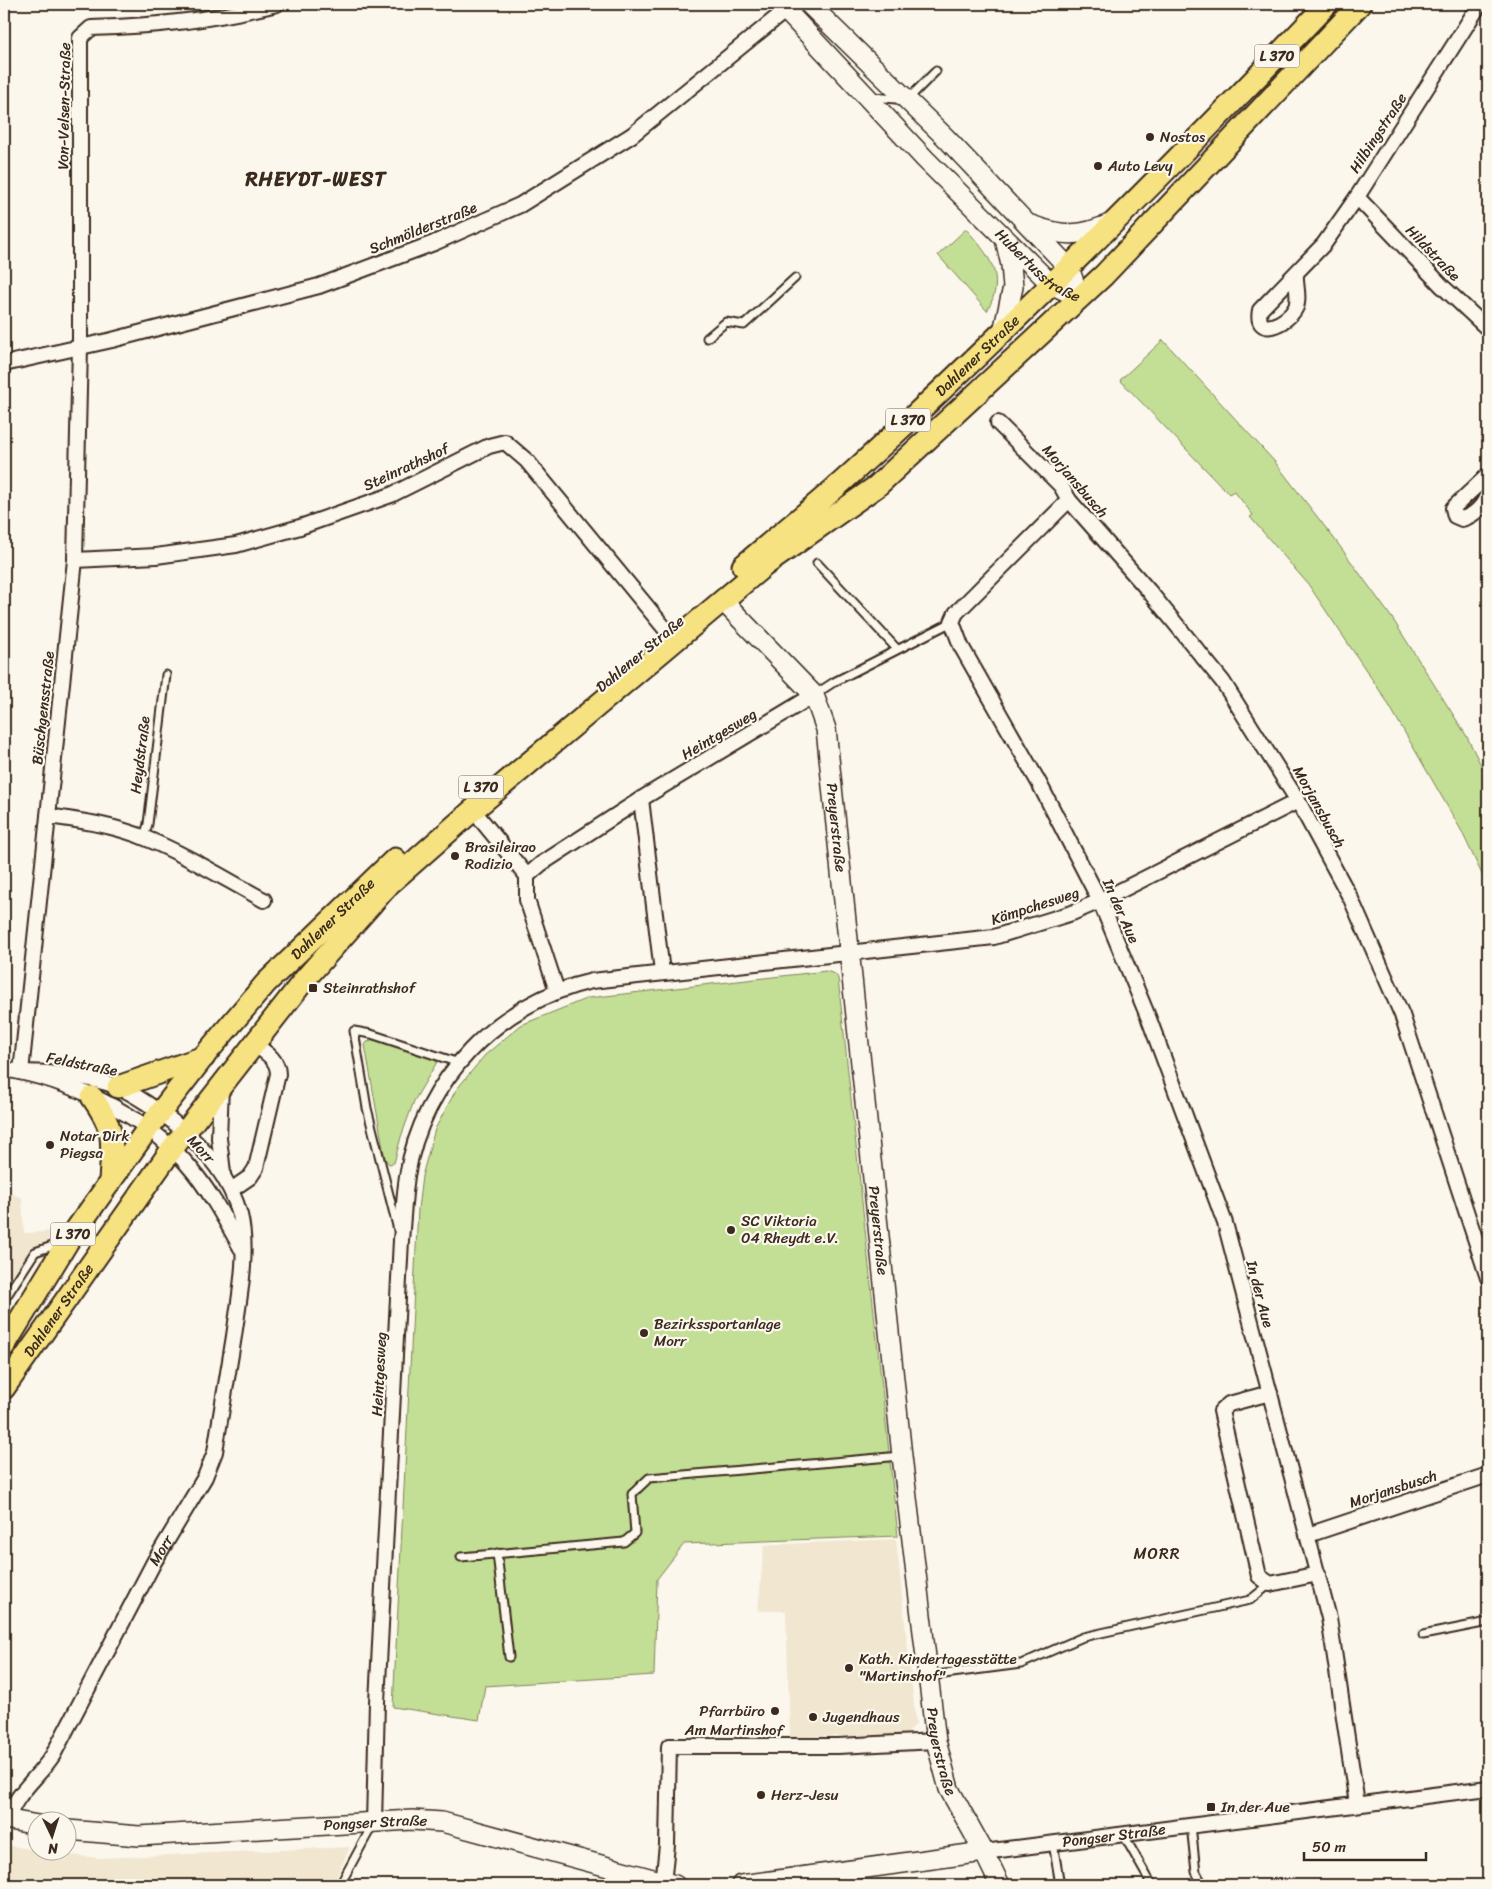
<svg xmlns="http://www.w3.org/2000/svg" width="1492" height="1889" viewBox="0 0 1492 1889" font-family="Sriracha,sans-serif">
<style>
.built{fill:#f1e6d0}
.green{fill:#c3de95;stroke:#7f845a}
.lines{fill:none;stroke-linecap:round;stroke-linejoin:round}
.lane-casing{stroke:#3b2a1e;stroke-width:11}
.street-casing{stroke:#3b2a1e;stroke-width:18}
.secondary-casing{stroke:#3b2a1e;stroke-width:22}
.primary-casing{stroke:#3b2a1e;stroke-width:25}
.lane{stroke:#fbf7ec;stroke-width:7}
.street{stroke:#fbf7ec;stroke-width:14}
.secondary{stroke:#fbf7ec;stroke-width:19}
.primary{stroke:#f6e281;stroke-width:21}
.poi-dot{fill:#3b2a1e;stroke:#fbf7ec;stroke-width:2}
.labels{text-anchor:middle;stroke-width:4.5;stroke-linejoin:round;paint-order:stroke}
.shield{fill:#fbf7ec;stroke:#75685c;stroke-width:1}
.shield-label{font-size:14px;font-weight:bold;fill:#3b2a1e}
.street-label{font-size:15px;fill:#3b2a1e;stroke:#fbf7ec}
.poi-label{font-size:15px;fill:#3b2a1e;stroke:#fbf7ec;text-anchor:start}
.neighbourhood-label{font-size:16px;letter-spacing:1px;fill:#3b2a1e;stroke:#fbf7ec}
.district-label{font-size:20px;font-weight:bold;letter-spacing:1px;fill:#3b2a1e;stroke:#fbf7ec}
</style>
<rect width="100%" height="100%" fill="#fbf7ec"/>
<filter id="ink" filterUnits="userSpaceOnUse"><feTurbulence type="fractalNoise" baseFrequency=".02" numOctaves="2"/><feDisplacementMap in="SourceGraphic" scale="10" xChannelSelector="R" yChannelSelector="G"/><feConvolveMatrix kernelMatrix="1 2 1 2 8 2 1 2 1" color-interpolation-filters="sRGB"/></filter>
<g filter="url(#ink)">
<path class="built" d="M4 1084 6 1191 22 1198 24 1233 57 1231 4 1312Z
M896 1539 916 1724 906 1735 790 1737 786 1611H758L764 1545Z
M4 1845 37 1850 38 1852 100 1858 350 1847 333 1885H4Z"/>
<path class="green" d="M966 229C989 255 1007 276 987 311L938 255Z
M1163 340 1274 461 1336 541 1392 618 1466 735 1488 779V887L1461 830 1386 700 1308 584 1250 517 1253 515 1234 491 1229 494 1120 380Z
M826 971 835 974 838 978 898 1536 684 1544 657 1579 654 1675 485 1686 479 1720 393 1707 418 1209 422 1176 435 1129 456 1090 485 1055 521 1025 588 998Z
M378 1040 433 1058 437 1062 414 1101 401 1137 394 1163 389 1164 385 1159 365 1045 367 1042Z"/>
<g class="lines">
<defs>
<path id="lane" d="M873 97 907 100 936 71
M707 338 726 322 744 325 795 278
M817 563 897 649
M814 695 834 682 952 622
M144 837 148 824 166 675
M398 1230 367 1108 354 1031 371 1034 459 1063
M4 1300 35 1252 61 1243
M497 1553 509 1657
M461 1557 624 1542 635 1533 632 1494 649 1478 901 1456
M1423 1635 1488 1622
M929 1676 1021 1664 1083 1637 1250 1600 1270 1584
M1191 1825 1196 1872 1203 1885
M1123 1834 1152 1885
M1053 1843 1060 1885
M340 1885 372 1826
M610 1885 615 1871"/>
<g id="street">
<path d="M1357 197 1442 286 1488 329"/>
<path d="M1296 275C1295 285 1300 297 1296 307 1288 324 1254 339 1260 310L1324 244 1357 197 1480 4"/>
<path d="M4 364 112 340 319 286 434 243 520 205 632 135 786 10 799 4"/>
<path d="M998 423 1061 486 1069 500 1149 591 1223 682 1298 801 1351 899 1402 1015 1488 1278"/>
<path d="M1488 475 1453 508 1455 516 1462 519C1475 515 1485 505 1488 492"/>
<path d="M1069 500 956 613 952 622 961 646 1039 783 1100 901 1149 1019 1225 1223 1329 1618 1357 1804"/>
<path d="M75 560 156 556 236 545 300 527 391 495 489 446 505 442 527 461 667 631"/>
<path d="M641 799 662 972"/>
<path d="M473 810 527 876"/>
<path d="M48 816C81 821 114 825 145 838 187 855 225 879 264 900"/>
<path d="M557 991 527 900V876L541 864 641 799 814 695"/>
<path d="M4 1069C69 1080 143 1113 187 1164 209 1189 225 1219 241 1248"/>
<path d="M21 1072 75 560 80 347V38L91 28C157 26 213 20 277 4"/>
<path d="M221 1087 219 1138 223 1173"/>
<path d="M231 1190 250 1177 256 1168 278 1074C278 1059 265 1052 254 1044"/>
<path d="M1270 1393 1229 1404 1221 1411 1259 1576 1270 1584 1318 1574"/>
<path d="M1308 1535 1488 1475"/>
<path id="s1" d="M8 1820C14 1794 39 1777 53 1755L154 1562 205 1477 215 1452C221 1413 228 1374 234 1336 239 1300 249 1251 240 1215 230 1176 203 1146 172 1121 159 1111 133 1093 118 1087 90 1076 50 1072 21 1072"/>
<path d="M374 1823 377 1702 401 1240C403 1219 404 1197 407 1176 422 1081 498 1002 592 981L994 937 1072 913 1100 901 1298 801"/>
<path id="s2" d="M984 1852 1488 1788"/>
<path d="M663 1884 667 1845 669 1746H838L936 1741"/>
</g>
<g id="secondary">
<path id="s3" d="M780 4 925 159 1051 284 1080 298"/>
<path d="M809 4 945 137 1069 268 1080 298"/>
<path d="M1031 225C1063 237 1081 237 1112 223"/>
<path d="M1003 332 1013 287 1011 265 1005 239"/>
<path id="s4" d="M723 601 814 695 826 729 902 1456 936 1741 949 1789 984 1852 1000 1885"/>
<path d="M4 1819 38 1825"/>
<path id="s5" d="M68 1830 139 1836 412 1820 442 1822 675 1885"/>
<path d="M741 1885 984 1852"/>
</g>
<g id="primary">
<path id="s6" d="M743 566C779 535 817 505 852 473 1017 323 1173 165 1327 4"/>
<path d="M118 1087 204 1057"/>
<path d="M92 1097C117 1132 112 1141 110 1182"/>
<path id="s7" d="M4 1346 68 1241 149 1127 204 1056 266 983 395 859"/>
<path id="s8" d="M4 1388 172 1149 305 979 390 883 473 810 765 565 877 486 1104 275 1360 4"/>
</g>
</defs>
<use href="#lane" class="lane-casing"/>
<use href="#street" class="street-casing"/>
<use href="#secondary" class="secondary-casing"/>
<use href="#primary" class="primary-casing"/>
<use href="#lane" class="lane"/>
<use href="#street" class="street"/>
<use href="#secondary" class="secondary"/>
<use href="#primary" class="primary"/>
</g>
</g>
<g class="poi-dot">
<circle cx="1150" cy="137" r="5"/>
<circle cx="1098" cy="166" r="5"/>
<circle cx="455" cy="856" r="5"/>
<rect x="308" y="983" width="10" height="10" rx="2.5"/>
<circle cx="50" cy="1145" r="5"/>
<circle cx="731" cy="1230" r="5"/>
<circle cx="644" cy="1333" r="5"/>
<circle cx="849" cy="1668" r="5"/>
<circle cx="775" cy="1711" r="5"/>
<circle cx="813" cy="1717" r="5"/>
<circle cx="761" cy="1795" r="5"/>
<rect x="1206" y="1802" width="10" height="10" rx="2.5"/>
</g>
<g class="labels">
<g class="shield">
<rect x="1254.5" y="44.5" width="45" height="23" rx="4"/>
<rect x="885.5" y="408.5" width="45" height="23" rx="4"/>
<rect x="458.5" y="775.5" width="45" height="23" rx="4"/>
<rect x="50.5" y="1222.5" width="45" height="23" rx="4"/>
</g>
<g class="shield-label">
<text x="1277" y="61">L 370</text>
<text x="908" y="425">L 370</text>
<text x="481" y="792">L 370</text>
<text x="73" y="1239">L 370</text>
</g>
<g class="street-label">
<text transform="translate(64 106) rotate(-89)" y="5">Von-Velsen-Straße</text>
<text transform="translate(1378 133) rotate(-57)" y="5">Hilbingstraße</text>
<text transform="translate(423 228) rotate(-22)" y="5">Schmölderstraße</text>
<text transform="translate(1433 253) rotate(46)" y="5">Hildstraße</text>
<text dy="5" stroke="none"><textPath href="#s3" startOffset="368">Hubertusstraße</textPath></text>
<text dy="5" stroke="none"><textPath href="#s6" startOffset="315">Dahlener Straße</textPath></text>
<text transform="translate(406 467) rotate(-25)" y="5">Steinrathshof</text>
<text transform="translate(1075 481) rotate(49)" y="5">Morjansbusch</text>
<text transform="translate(640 654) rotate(-40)" y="5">Dahlener Straße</text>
<text transform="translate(43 708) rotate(-84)" y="5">Büschgensstraße</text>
<text transform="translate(719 734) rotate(-31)" y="5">Heintgesweg</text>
<text transform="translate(140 755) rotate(-83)" y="5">Heydstraße</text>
<text transform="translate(1319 807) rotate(61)" y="5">Morjansbusch</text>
<text dy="5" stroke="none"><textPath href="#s4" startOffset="266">Preyerstraße</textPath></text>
<text transform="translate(1035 906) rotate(-18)" y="5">Kämpchesweg</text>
<text transform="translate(1121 911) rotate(66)" y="5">In der Aue</text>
<text dy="5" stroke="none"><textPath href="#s7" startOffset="541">Dahlener Straße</textPath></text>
<text transform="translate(82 1064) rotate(11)" y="5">Feldstraße</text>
<text transform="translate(201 1149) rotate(47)" y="5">Morr</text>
<text dy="5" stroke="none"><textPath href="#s4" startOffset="671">Preyerstraße</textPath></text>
<text transform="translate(1260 1294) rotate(75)" y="5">In der Aue</text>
<text dy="5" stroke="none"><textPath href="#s8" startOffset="95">Dahlener Straße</textPath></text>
<text transform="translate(379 1374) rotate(-87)" y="5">Heintgesweg</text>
<text transform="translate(1393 1489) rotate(-18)" y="5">Morjansbusch</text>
<text dy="5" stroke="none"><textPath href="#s1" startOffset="311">Morr</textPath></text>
<text x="734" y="1735">Am Martinshof</text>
<text dy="5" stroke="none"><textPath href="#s4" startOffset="1196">Preyerstraße</textPath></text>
<text dy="5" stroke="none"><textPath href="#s5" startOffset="308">Pongser Straße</textPath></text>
<text dy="5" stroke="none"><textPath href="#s2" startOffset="131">Pongser Straße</textPath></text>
</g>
<g class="poi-label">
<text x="1160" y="142">Nostos</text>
<text x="1108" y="171">Auto Levy</text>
<text x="465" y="852">Brasileirao<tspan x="465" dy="17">Rodizio</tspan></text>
<text x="323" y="993">Steinrathshof</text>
<text x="60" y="1141">Notar Dirk<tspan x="60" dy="17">Piegsa</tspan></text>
<text x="741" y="1226">SC Viktoria<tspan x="741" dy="17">04 Rheydt e.V.</tspan></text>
<text x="654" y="1329">Bezirkssportanlage<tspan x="654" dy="17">Morr</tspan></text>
<text x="859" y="1664">Kath. Kindertagesstätte<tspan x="859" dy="17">"Martinshof"</tspan></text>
<text x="765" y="1716" text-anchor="end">Pfarrbüro</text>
<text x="823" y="1722">Jugendhaus</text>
<text x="771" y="1800">Herz-Jesu</text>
<text x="1221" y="1812">In der Aue</text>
</g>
<g class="neighbourhood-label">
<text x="1157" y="1559">MORR</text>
</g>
<g class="district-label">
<text x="316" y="186">RHEYDT-WEST</text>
</g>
</g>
<rect width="1492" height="1889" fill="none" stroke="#fbf7ec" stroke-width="20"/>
<rect x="10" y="10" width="1472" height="1869" fill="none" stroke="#3b2a1e" stroke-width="2" filter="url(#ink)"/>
<g transform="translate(52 1836) rotate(176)"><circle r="24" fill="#fbf7ec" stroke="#aea59a"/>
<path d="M0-4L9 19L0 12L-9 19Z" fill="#3b2a1e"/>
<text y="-8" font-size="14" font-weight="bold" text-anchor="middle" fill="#3b2a1e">N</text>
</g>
<path d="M1304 1852v8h122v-8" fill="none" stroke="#3b2a1e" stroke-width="2.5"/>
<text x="1312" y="1852" font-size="15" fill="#3b2a1e" stroke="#fbf7ec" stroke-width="4" paint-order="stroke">50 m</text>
</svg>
